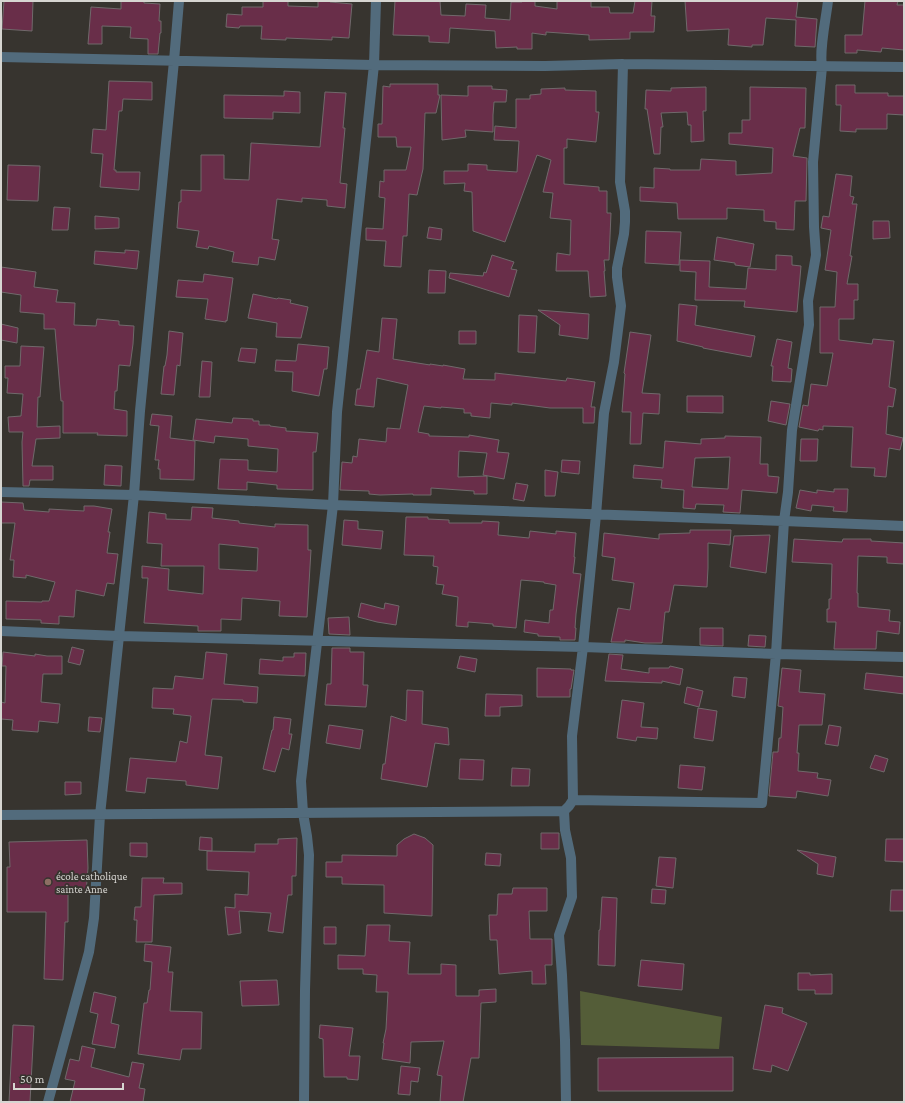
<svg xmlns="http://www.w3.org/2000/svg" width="905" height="1103" viewBox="0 0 905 1103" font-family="'Crimson Pro',serif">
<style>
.green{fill:#545d38}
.building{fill:#692e49;stroke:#70696b;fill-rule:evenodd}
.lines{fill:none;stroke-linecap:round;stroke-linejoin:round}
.street{stroke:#526b7c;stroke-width:10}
.education-dot{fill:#8d6e63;stroke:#37342f;stroke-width:1.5}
.labels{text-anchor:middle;stroke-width:4;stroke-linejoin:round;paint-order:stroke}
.poi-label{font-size:11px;fill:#d6d5d1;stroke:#37342f;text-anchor:start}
</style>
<rect width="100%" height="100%" fill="#37342f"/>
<path class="green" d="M580 991 722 1017 719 1049 581 1045Z"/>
<path class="building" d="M4 1H33L32 31 2 29Z
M121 1H144V3L160 4 159 21H161V33H160L158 54H148V39L130 38 131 27 102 26V44H88L91 7 121 9Z
M263 1H288V6L318 7V1H330V2L352 4 349 38 332 37V40L286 38V40L261 39 262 26H240L239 28 226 27 227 14 242 15V7H263Z
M395 1H440L441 15 465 16 466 4 486 5 485 18 510 20 511 2H522L523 1H535V6L557 9V1H591V7H609L610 13H633L635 1H652L651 16H655L654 32H630V39L589 40V35L546 32V35L532 33V49H517V47L496 48 495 31 450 28 449 43 429 42V36L393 35Z
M685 1H798L796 17 817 19 815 47 795 46 796 20 766 18 763 45H752V47L728 45 729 29 687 31Z
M865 1H898L897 5H904V50L882 48 881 52 857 50V53H845V35H862Z
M109 81 152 82V100L123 99 122 111H119L114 170H116V172H140L139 190 100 187 103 154 91 153 93 129 106 130Z
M390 84H438V95H440L436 113H425L423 169 417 195 409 194 407 236H403L401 267 384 266 386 241 366 240V228L383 229 385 198 379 197 380 181 384 182V170H406L411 147H397L396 137H378V124H382L383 86 390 87Z
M836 85H855V93H888V96H904V115L887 114V129H856V132L840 131 841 105H836Z
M468 86H492V89L507 90 506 102H494L493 115V132L465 130 466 137 442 140 441 95 468 96Z
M706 87V111H703L704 141 691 142V125H688L687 112 661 113 663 127H661L660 154H654L647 109H645L646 90 671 91V88Z
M750 87 806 88 805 128H800L793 156 807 158 806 201H795L794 230 776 229V222L764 221V210L727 208V219H678L677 203 640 201V187L654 188V168L670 169V170H700L701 159 736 161V175L772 173 773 148 729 144V133H742V120H750Z
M565 88V90L596 91V112H599L596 142 567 139V148H564V184L599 187V191H607V213H611L609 260H604L605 271H604L606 296 590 297 588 271H556L557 253 570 255 571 220 550 218 553 193 543 192 551 160 537 155 505 242 473 231 472 192 464 191 465 183 444 184V171H468V164L487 165V170L517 172 519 141 494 140 495 126 516 128V99H530V95L541 94V89Z
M284 91 300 92V113L273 112V119L224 118V95L284 96Z
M325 92 346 93 343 128H345L340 183 347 184 345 208 327 206V200L302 198V202L277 199 272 239 279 240 275 260 259 257 258 265 232 262 234 252 209 246 208 249 196 247 199 231 177 228 179 202H181V190L201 191V155H224V179L249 180 251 143 320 147Z
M8 165 40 166 38 201 7 200Z
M836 174 852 176 850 196 854 197 852 204H857L850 256H852L847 284H858V300H854V319H839V340L872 344 873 339 894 341 889 387 896 389 893 407 888 406 886 434 903 438 900 450 889 448 886 477 874 476 875 468 851 467 853 427 823 426V430L819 429 818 431 799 427 803 405 808 406 811 384 827 386 833 353H820V307H835L837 272 825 270 831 230 821 228 823 216 829 217Z
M54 207 70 208 68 230H52Z
M95 216 119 218V228L95 229Z
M873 221H889L890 238 873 239Z
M429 227 442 229 441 240 427 238Z
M646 231 681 232 679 265 645 263Z
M717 237 754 244 750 267 735 265V263L714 260Z
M125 250 139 251 137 269 94 264 95 251 125 253Z
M492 255 514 262 511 269 517 270 509 297 449 278 450 273 483 276 484 272 486 273Z
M776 255 792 256V265L801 266 797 312 744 307 745 301 695 300 696 272 680 271V260L710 261 709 287 746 289 748 268 776 270Z
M1 267 36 272 34 287 58 290 56 302 75 303 74 325 96 326 97 319 119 321V325L134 326 133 344 130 366 119 365 117 391H115L114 409 127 411V436L97 435 98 433H63V401H61L55 329H44V314L20 312 21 295 1 292Z
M429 270 446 271 445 293H428Z
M204 274 233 278 227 321 226 320V322L205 319 208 299 176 297 178 280 203 282Z
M253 294 277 299 278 298 291 300 290 303 308 307 301 338 276 337 277 323 248 318Z
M679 304 697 306 695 325 755 336 751 357 703 348V347L677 341Z
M538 310 589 314 588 339 559 335 560 325Z
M519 315 537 316 535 353 518 352Z
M382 318 397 319 393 359 430 365V364L443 366V365L465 369 463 379 495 380V373L566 381 567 378 595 382 591 407H595L594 423H583V408H550L512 403V405L491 403 490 418 471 416V413H464V409L441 407V408L424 406 418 432 429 434V436L469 437V435L499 440 497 452 509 453 504 479 483 475 487 453 459 451 458 477 487 476V494H474V491L431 488V495H413V494L380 495 369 494V491L340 490 342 462 352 463 353 456 357 457 359 439 386 442 387 428 400 429 408 385 377 378 374 407 355 405 357 389H360L367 350 379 352Z
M1 324 18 328 17 343 1 340Z
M169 331 183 333 180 366 177 365 174 395 161 394 164 366H165L167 355Z
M459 331H476V344H459Z
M630 332 651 335 642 393 660 394 659 414 643 413 641 444H630L631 412H622L625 374 624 373Z
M777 339 792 342 788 368 792 369 791 382 772 381 773 366H771Z
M298 344 329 347 327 369H324L319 396 292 391 293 372 275 371 276 360 296 361Z
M21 346 44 347 40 397H38L37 427 60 426V438L36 439 32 466H53V480H30L29 486H23L22 442 23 432H9L8 417 21 416 23 394 7 393 8 378H5V366H20Z
M241 348 257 349 255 363 238 361Z
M202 361 212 362 210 397H199Z
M687 396H723V413L687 412Z
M771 401 790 404 786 425 768 421Z
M152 414 172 416 170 438 195 441 194 480 160 479V469H158L159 460H155L159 426 150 425Z
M233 418 253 419V421H259V425H270V426L286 428V431L318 433 316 452H313V490L277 489V485L247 482V490L218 489 220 459 248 460V470L277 472 278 449 248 446V439L215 436 214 443 193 440 196 419 232 423Z
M725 436 761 437 760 464H768V476L779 477 777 493 742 490 740 513 723 512 724 505 696 504 695 509 683 508 684 490 661 488 662 480 633 478 634 465 663 468 665 441 701 444V439L725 438ZM730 457 728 489 692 487 695 458Z
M801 439H818L817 461H800Z
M562 460 580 461 579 474 561 472Z
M105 465 122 466 121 486 104 485Z
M545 470 558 472 555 496H545Z
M516 483 528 485 524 501 513 499Z
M834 489H848L847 512 833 511 834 507 812 505 811 511 796 508 800 490 817 493V490L834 492Z
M1 502 23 503 24 510 49 512V509L84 511V506H94L112 509 108 532H110L107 553 118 554 114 584 107 583 104 596 76 590 74 617 59 616V624L41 623V620L6 619V601L42 602V601H49L55 582 26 575V578L13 577 14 560H10L15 523H1Z
M192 507 213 508 212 518 239 521V523L275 527V524L308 525V550H311L307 617 279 616 280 601 242 598 241 620 221 619V631H198V626L144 623 148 578H142V566L169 569 168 590 203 594 204 566H161L162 544 147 543 149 512 166 514V519L191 520ZM219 544 258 548 257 571 219 569Z
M406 517H428V519L449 520V523H482V521L499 522 498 535 529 538 530 531 556 534V531L576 533 574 557H575L573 573 581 574 576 614 575 628H576L575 640H560V637L538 636V634L524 632 525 620 549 623 550 610H553L556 585 544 583V582L521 580 516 628 493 626V624L468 622V627L456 626 458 597 442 594 444 585 436 584 438 567 433 566 434 556 404 555Z
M344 520 358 521V529L383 531 381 549 342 545Z
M690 530H731L730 545 708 543V568L707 587 674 585 669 612H665L662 643H645L625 640V642H611L618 608 630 610 634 583 612 580 615 558 602 556 604 533 659 539V534L690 533Z
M770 535 766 573 730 567 734 536Z
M794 539 842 542 843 539H871V541L904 543V564L887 563V557L858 556 857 593H858V607L890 610 889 621 900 622 899 634 877 631 876 649H834L836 622H827V609H829V599H831L832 564 792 562Z
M361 603 384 609 385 603 399 606 396 625 377 622 358 617Z
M349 617 350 635 329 634 328 618Z
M700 628H723V646L700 645Z
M749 635 766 636 765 647 748 646Z
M72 647 84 650 80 665 68 662Z
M332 648H350V652H364L363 685H368L366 707 325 705 327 684H331Z
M3 652 35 656V654L47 656H62V674H43L41 702 60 704 58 723 39 721 38 732 12 730 13 720 1 719V702L5 703 6 666H2Z
M206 652 227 654 224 684 258 687 257 703 243 702V700L212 699 205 755 222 757 218 789 186 785V781L147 778 145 793 126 791 130 758 176 762 180 741 187 743 191 716 173 714 174 709 152 708 153 688 173 689 175 676 203 679Z
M294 653H306L305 676 259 674 260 659 283 661V657H294Z
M609 654 623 655 621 669 649 673V668H669L670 666 683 669 680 685 662 681V683L605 681Z
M460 656 477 659 475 672 457 668Z
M537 668 571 669V670H574L571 689H570V697H537Z
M782 668 801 670 799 692 825 694 822 725H799L797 753H799L798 771 818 773 817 778 831 780 828 796 797 791 796 798 769 796 773 752H778L779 738H781L783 707 778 706Z
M866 673 904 677V694L864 689Z
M734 677 747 678 745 698 732 696Z
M687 687 703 691 699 707 684 703Z
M407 690 423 691 422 724 448 728 449 745 435 743 427 787 381 779 383 764H385L391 716 406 721Z
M486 694 522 695V706L500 707V716H485Z
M622 700 644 703 641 727 658 728 657 739 637 737 636 741 617 738Z
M698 708 717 711 713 741 694 738Z
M89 717 102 718 100 732 88 731Z
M274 717 291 719 289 734H292L289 750 282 748 275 772 263 769 272 730H273Z
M329 725 363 730 360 749 326 743Z
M829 725 841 727 838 746 825 744Z
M875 755 888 759 884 772 870 768Z
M460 759 484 760 483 780 459 779Z
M680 765 705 767 702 790 678 788Z
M512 768 530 769 529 786H511Z
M65 782H81V794L65 795Z
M541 833H559V849H541Z
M414 834 425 838 433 845 432 916 384 913V885L342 884V877H326V862H342V855L397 856V845L404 839Z
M200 837 212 838V851L199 850Z
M297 838 296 876H292V895H288L283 933 268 931 271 913 239 911 241 933 228 935 225 907 235 908V894L248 895 249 872 207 870V851L255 852V844H278V839Z
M886 839H904V862L885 861Z
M87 840 88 868 86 893 68 892V922H65L63 980 44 979 46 912H7V867H10L9 842Z
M130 843H147V857L130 856Z
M797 850 836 857 833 877 817 874 818 864Z
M486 853 501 854 500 866 485 865Z
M659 857 676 858 673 888 656 886Z
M142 878H164L163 883H182V894L154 895 152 942H136L137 920H134L135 907H141Z
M513 888H547V911H529L530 939H552V965H545L546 984H532V971L499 974 497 940H490L489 915H497L498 894H512Z
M652 889 666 890 665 904 651 903Z
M891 890H904V911H890Z
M602 897 617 898 615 966 598 965 599 930H600Z
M367 925H390L389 941 410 942 408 974H441V964L456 965V996H479V990L496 989V1002L481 1003 479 1058H471L463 1102H440L442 1076 437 1075 444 1041 411 1042 410 1063 382 1059 384 1043H383L386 1029 388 992H376L377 975 363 974V969H338V955L365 956Z
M324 927H336V944H324Z
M145 944 171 947 168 972H173L170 1011 202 1012 201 1049H182L180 1060 138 1054 144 1003H147L149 990H150L152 962 144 961Z
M641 960 684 964 682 990 638 986Z
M798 973H810V975L832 974V994H815V990H798Z
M277 980 279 1005 242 1006 240 981Z
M94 992 116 997 111 1023 119 1025 115 1048 92 1044 98 1014 90 1012Z
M765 1005 783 1008 782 1013 807 1023 788 1071 772 1065 771 1072 753 1069Z
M13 1025 34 1026 30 1102H9Z
M320 1025 353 1028 349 1056H360L358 1080 347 1079V1077H324L323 1039 319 1038Z
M82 1046 95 1049 91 1067 129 1077 132 1062 144 1064 139 1088 145 1089 143 1102H70L75 1081 65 1079 70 1059 79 1061Z
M733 1057V1091H598V1058Z
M401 1066 420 1068 418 1082 411 1081 410 1095 398 1094Z"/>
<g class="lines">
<path class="street" d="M1 57 374 65 545 66 623 64 904 67
M1 492 134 495 333 505 784 521 904 526
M1 631 119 636 583 647 776 654 904 657
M573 800 572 736 583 647 596 515 604 413 614 362 621 306 617 277V268L619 258 624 234 625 222V211L620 182 623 64
M564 811 565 830 571 858 572 897 559 935 562 975 565 1040 566 1102
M1 815 564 811 569 806 573 800 762 803 776 654 784 521 788 492 792 430 809 325 808 301 816 255 814 227 813 162 822 67C819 49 826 19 828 1
M48 1102 89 952 94 918 100 815 134 495 140 411 174 61 179 1
M304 1102 305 990 309 855 307 836 303 813 301 781 333 505 337 412 374 65 376 1"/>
</g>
<circle class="education-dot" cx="48" cy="882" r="4"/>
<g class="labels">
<g class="poi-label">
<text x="56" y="880">école catholique<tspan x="56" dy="13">sainte Anne</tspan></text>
</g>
</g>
<rect width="905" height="1103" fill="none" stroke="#d6d5d1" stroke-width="4"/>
<path d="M14 1083v6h109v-6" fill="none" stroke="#d6d5d1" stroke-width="2"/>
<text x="20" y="1083" font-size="12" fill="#d6d5d1" stroke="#37342f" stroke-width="3" paint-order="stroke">50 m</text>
</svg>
